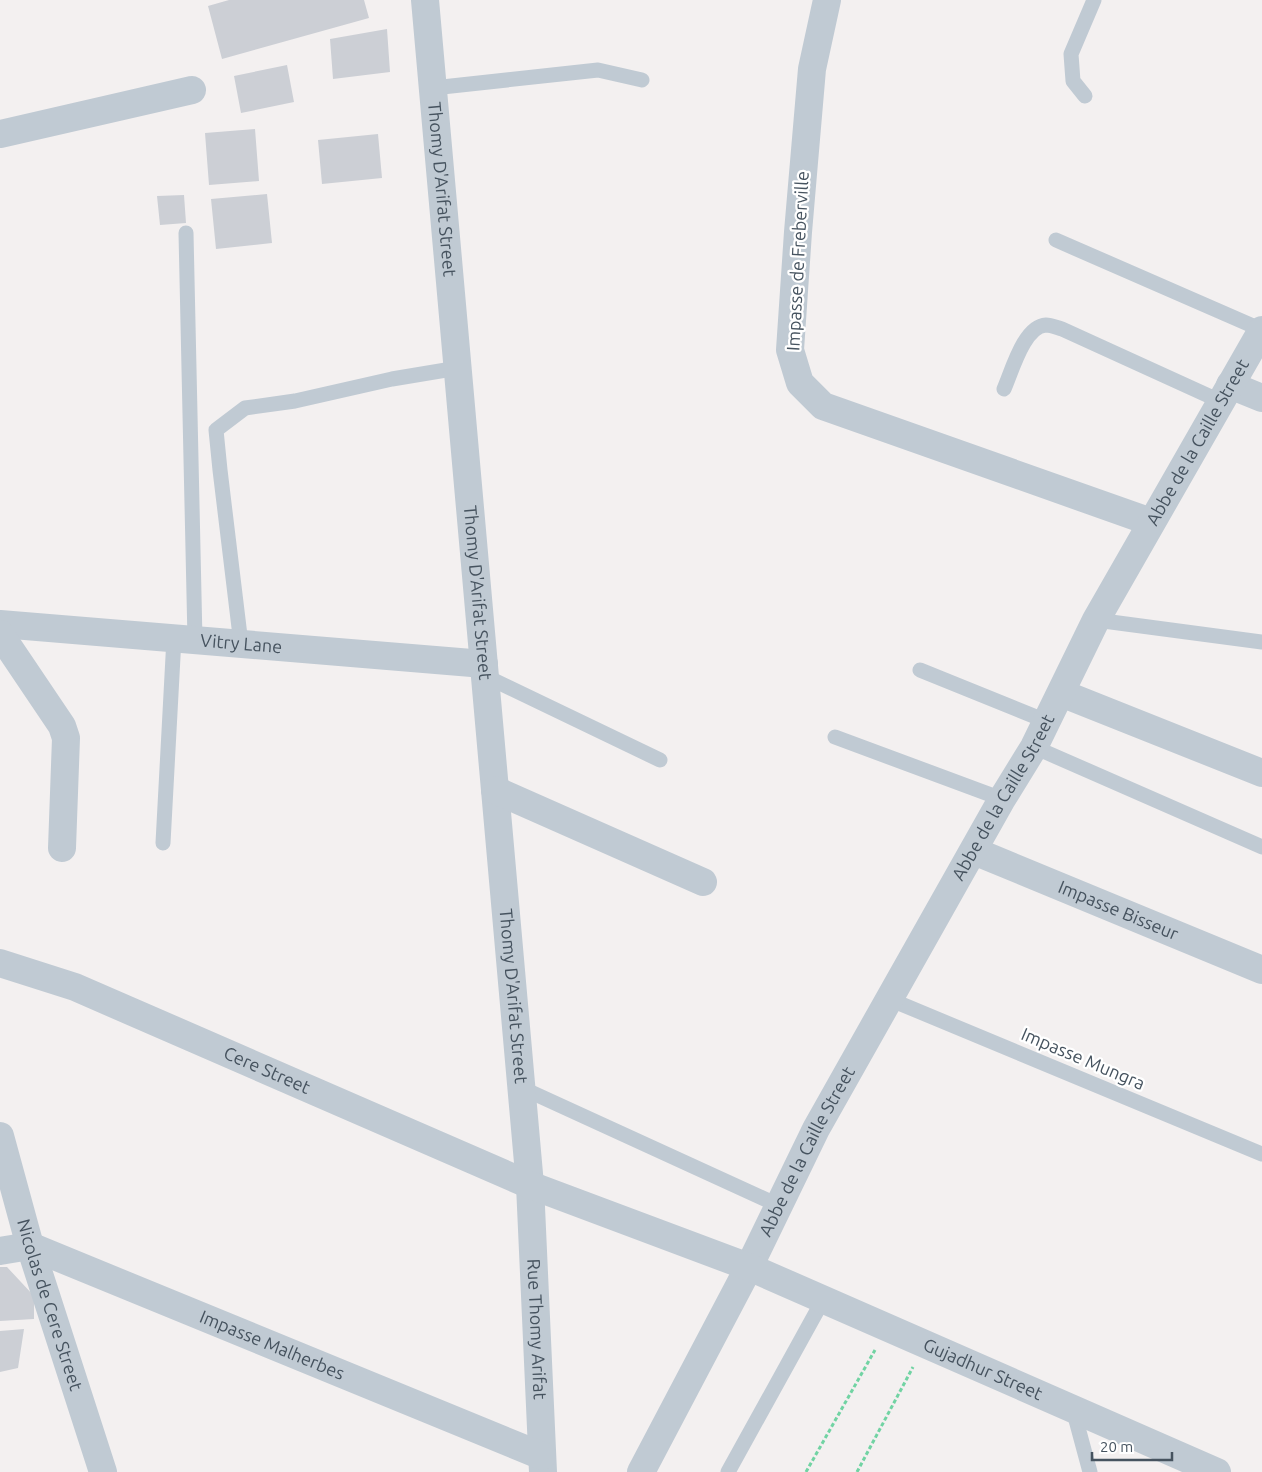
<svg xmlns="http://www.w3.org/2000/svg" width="1262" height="1472" viewBox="0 0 1262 1472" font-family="Ubuntu,sans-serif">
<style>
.building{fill:#cccfd5}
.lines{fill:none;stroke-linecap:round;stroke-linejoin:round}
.path{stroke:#71d3a3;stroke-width:3;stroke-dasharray:4 2.5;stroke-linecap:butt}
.service{stroke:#c0cad3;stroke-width:15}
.minor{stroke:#c0cad3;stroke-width:28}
.tertiary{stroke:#c0cad3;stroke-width:28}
.labels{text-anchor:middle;stroke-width:4.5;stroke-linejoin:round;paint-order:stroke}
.street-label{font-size:18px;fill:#46535f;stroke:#fff}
</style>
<rect width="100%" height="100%" fill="#f3f0f0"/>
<path class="building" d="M229 0H364L369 18 222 59 208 6Z
M387 29 390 72 333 79 330 39Z
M287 65 294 102 241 113 234 76Z
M255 129 259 181 209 185 205 133Z
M378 134 382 178 322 184 318 140Z
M267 194 272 243 216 249 211 199Z
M184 195 186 223 160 225 157 196Z
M0 1267H7L34 1296V1319L0 1321Z
M24 1329 18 1368 0 1372V1331Z"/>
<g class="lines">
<path class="path" d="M806 1472 875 1350
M857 1472 913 1367"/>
<path class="service" d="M433 88 598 70 642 80
M1085 96 1073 81 1071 54 1094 0
M186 233 195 640
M1056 240 1262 330
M1004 389C1012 371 1024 326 1046 325 1051 325 1058 328 1062 329L1220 401
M1096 620 1262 642
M241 644 220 470 216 430 245 408 295 401 392 379 458 368
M920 670 1046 721
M485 676 660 760
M835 737 1002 799
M1034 747 1262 847
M163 843 174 638
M889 999 1262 1154
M522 1088 780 1206
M1073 1409 1090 1472
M728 1472 823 1300"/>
<g class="minor">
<path id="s1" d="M425 0 530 1185 543 1472"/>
<path d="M827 0 812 69 798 232 790 350 800 383 823 406 1151 522"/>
<path d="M0 134 192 90"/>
<path d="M1230 385 1262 398"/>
<path id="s2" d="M0 624 484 664"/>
<path d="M0 634 62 726 66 738 62 848"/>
<path d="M1061 693 1262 773"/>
<path d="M495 790 703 882"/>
<path id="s3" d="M974 851 1262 970"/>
<path id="s4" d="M0 1136 30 1246 103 1472"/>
<path id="s5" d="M0 1251 30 1246 542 1456"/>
<path id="s6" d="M641 1472 749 1267 816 1129 1002 799 1034 747 1096 620 1262 330"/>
</g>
<path class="tertiary" id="s7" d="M0 963 75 987 530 1185 749 1267 1217 1472"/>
</g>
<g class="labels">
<g class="street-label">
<text dy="6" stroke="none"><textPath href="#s1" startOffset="190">Thomy D'Arifat Street</textPath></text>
<text transform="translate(798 261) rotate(-87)" y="6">Impasse de Freberville</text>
<text dy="6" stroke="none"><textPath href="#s6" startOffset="1171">Abbe de la Caille Street</textPath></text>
<text dy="6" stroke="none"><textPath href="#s1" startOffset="595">Thomy D'Arifat Street</textPath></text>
<text dy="6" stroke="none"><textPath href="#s2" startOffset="242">Vitry Lane</textPath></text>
<text dy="6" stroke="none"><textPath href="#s6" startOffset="766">Abbe de la Caille Street</textPath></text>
<text dy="6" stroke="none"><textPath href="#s3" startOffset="156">Impasse Bisseur</textPath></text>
<text dy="6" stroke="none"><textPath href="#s1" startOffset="1000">Thomy D'Arifat Street</textPath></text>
<text transform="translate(1083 1059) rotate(23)" y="6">Impasse Mungra</text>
<text dy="6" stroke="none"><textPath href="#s7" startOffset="288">Cere Street</textPath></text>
<text dy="6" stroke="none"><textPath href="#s6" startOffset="361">Abbe de la Caille Street</textPath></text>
<text dy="6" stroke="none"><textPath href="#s4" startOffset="176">Nicolas de Cere Street</textPath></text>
<text dy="6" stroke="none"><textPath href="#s1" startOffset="1334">Rue Thomy Arifat</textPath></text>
<text dy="6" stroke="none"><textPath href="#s5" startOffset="292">Impasse Malherbes</textPath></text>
<text dy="6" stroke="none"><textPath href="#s7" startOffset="1064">Gujadhur Street</textPath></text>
</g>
</g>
<path d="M1092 1452v8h80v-8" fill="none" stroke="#46535f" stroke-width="2.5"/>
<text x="1100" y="1452" font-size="15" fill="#46535f" stroke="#ffffff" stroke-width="4" paint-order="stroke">20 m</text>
</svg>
